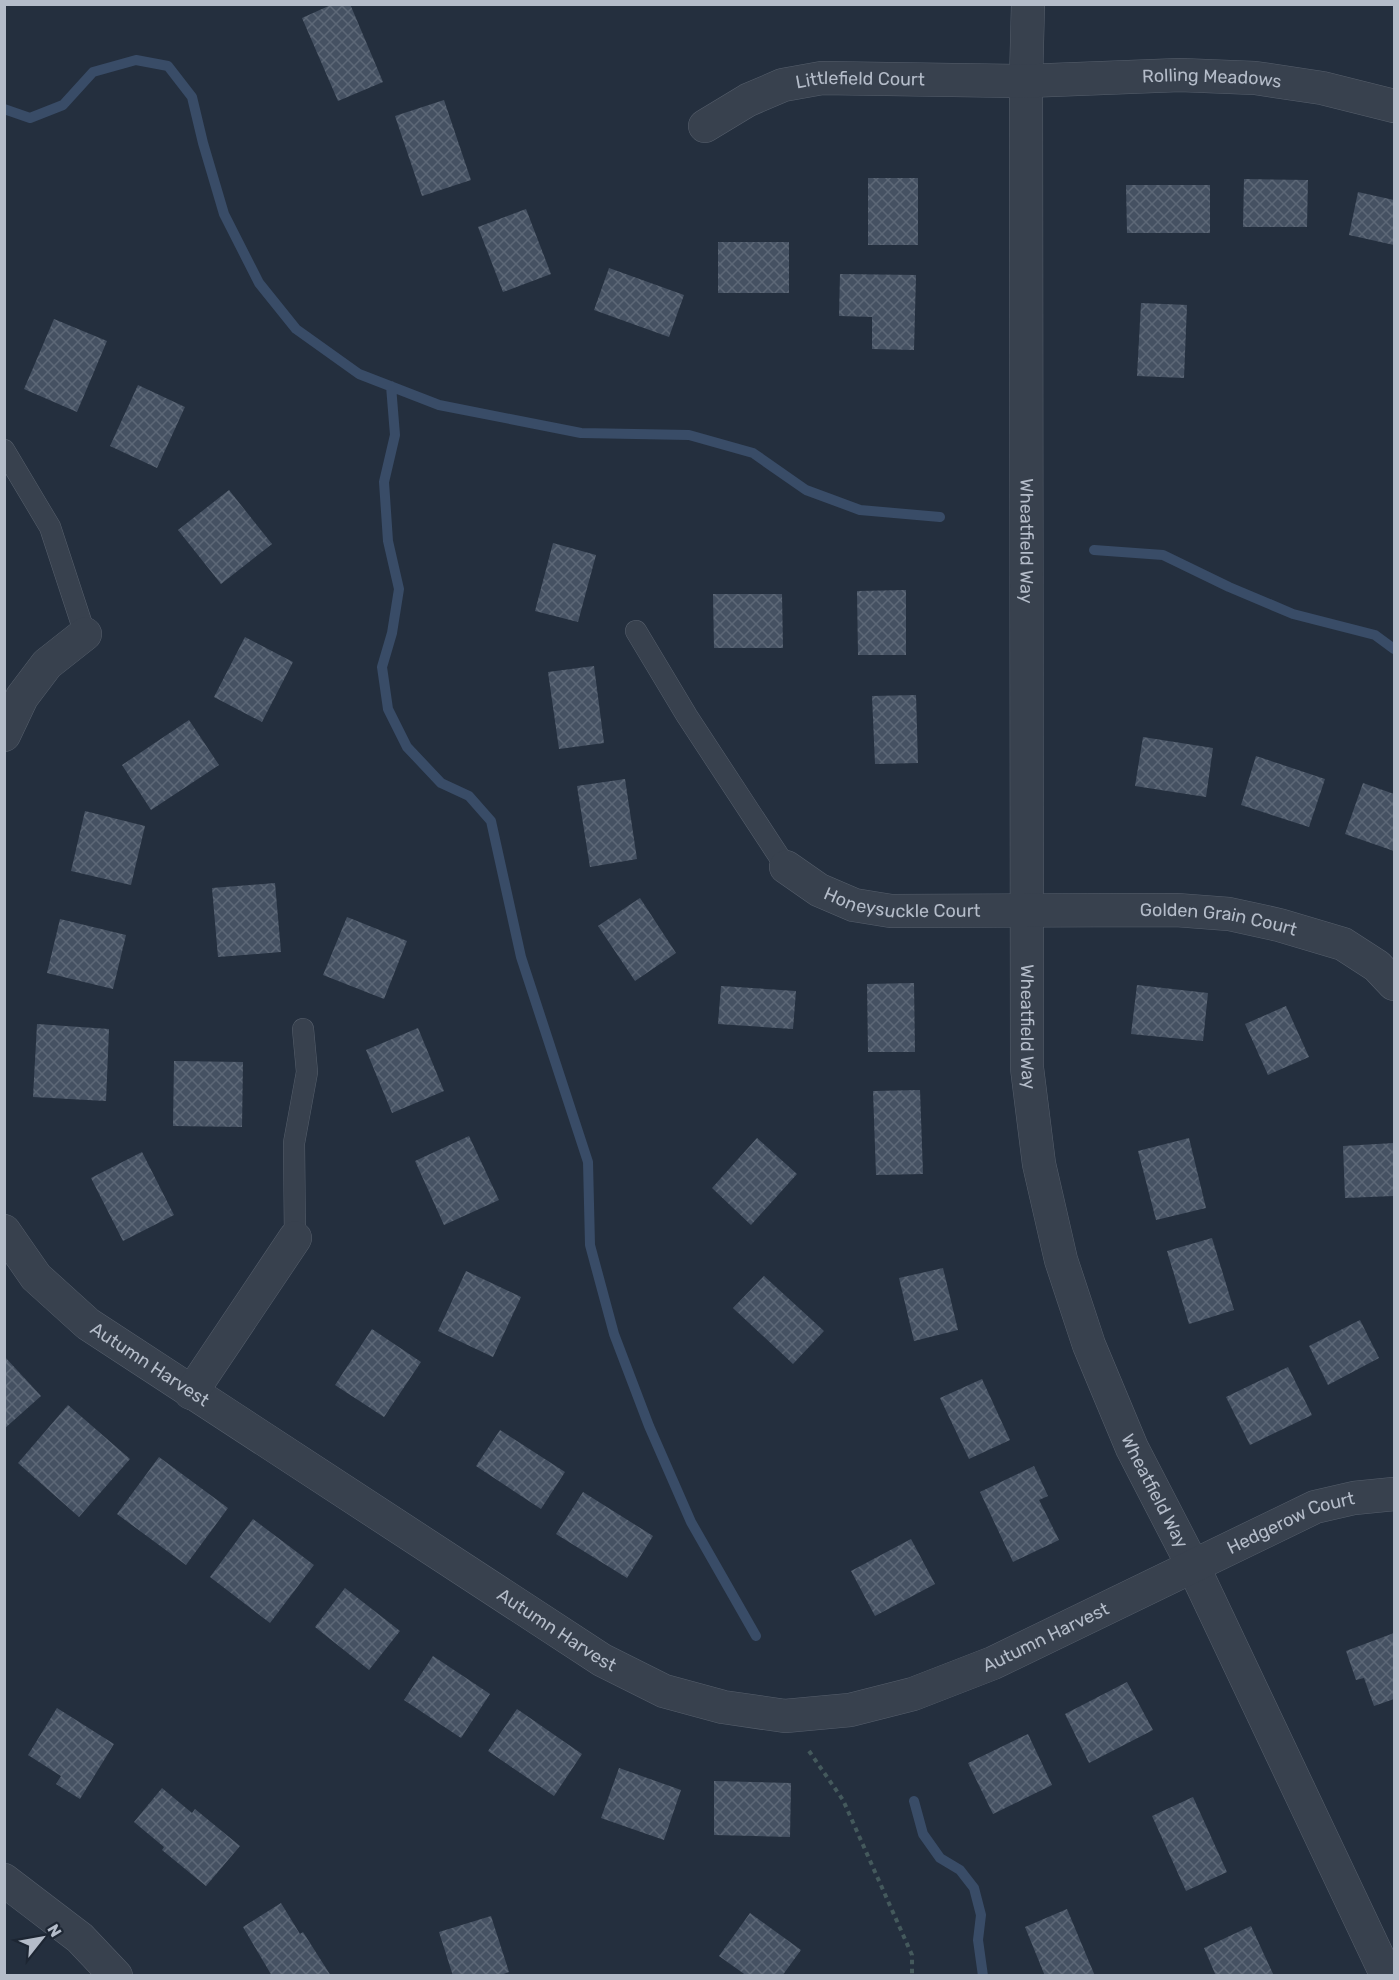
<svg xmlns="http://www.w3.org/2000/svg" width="1399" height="1980" viewBox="0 0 1399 1980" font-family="Rubik,sans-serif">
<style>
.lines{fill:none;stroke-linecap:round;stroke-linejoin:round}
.stream{stroke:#394c67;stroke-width:10}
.building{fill:url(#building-cross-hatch)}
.lane-casing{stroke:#565f6c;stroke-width:22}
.street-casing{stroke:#565f6c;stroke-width:34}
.path{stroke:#44595c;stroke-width:4;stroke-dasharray:4.5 4.5;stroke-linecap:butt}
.lane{stroke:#38414e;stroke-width:21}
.street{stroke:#38414e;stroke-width:33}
.labels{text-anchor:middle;stroke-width:5;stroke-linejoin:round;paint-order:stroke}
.street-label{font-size:18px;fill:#b4bcc9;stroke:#1d2633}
</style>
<defs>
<pattern id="building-cross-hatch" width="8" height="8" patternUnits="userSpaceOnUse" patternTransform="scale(1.5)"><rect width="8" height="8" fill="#455162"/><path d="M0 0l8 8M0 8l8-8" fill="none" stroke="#5d6877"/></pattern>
</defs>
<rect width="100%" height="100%" fill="#242f3e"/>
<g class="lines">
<path class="stream" d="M4 109 30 118 63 105 93 72 136 60 168 66 192 97 203 143 224 214 259 283 296 329 359 374 439 405 581 433 689 435 753 453 806 490 860 510 940 517
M391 386 395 435 384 482 388 541 399 589 392 633 382 667 388 709 407 747 441 783 469 796 491 821 521 957 588 1162 590 1245 614 1334 649 1426 691 1522 756 1636
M1094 550 1163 555 1229 587 1293 614 1375 635 1394 649
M914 1801 923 1834 940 1858 960 1870 974 1888 981 1915 978 1940 983 1976"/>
</g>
<path class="building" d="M333 4H350L383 82 338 101 302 18Z
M444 100 471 180 422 196 395 116Z
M868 178H918V245H868Z
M1244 179 1308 180 1307 227H1243Z
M1126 185H1210V233H1127Z
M1358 192 1394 200V245L1349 235Z
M526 209 551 274 503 292 478 227Z
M718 242H789V293H718Z
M609 268 684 295 669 337 594 310Z
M840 274 916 275 914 350 872 349V317L839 316Z
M1141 303 1187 305 1184 378 1137 376Z
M54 319 107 341 77 412 24 389Z
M138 385 185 407 157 468 110 446Z
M229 490 272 544 221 584 178 530Z
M553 543 596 555 578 622 535 611Z
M906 590V655H858L857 591Z
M713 594H782L783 648H714Z
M245 637 293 662 262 722 214 697Z
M594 666 604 743 559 749 548 672Z
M916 695 918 763 875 764 872 696Z
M189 720 219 765 151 810 122 765Z
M1143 737 1213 748 1206 797 1135 786Z
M1256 756 1325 779 1309 827 1241 805Z
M625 779 637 859 590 867 577 786Z
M1363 783 1394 794V851L1345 834Z
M85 811 145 826 131 885 71 871Z
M275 883 281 952 218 957 212 888Z
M640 898 676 953 635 981 598 926Z
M347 917 407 941 384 999 323 975Z
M60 919 126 935 113 989 47 973Z
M914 983 915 1052H868L867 984Z
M1137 985 1208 993 1203 1041 1131 1034Z
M721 986 796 991 793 1029 718 1024Z
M1286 1006 1309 1057 1268 1075 1245 1024Z
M37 1024 109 1029 106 1101 33 1097Z
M418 1028 444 1091 392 1113 366 1050Z
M174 1061 243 1062 242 1127 173 1126Z
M920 1090 923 1174 876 1175 873 1091Z
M469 1136 499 1200 444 1225 415 1161Z
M757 1138 797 1174 751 1225 712 1188Z
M1189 1138 1206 1208 1156 1220 1138 1151Z
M1394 1143V1196L1345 1198 1343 1146Z
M142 1152 174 1215 123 1241 91 1178Z
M1212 1238 1234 1310 1189 1324 1167 1251Z
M943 1268 958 1330 914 1341 899 1278Z
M466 1271 521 1297 493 1357 438 1331Z
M764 1276 824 1331 793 1364 733 1308Z
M1360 1320 1379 1358 1328 1385 1309 1346Z
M372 1329 421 1362 384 1417 335 1385Z
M4 1356 41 1396 4 1429Z
M1288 1367 1312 1415 1250 1445 1226 1397Z
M982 1379 1010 1440 969 1459 940 1398Z
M68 1405 130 1459 79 1517 18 1463Z
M500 1430 565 1472 541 1509 476 1466Z
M159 1457 228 1508 186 1565 117 1514Z
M1034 1466 1048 1496 1039 1500 1059 1540 1013 1562 980 1492Z
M583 1492 653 1536 627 1578 556 1534Z
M253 1519 314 1565 270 1623 210 1577Z
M911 1539 935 1584 875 1616 851 1571Z
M345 1588 400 1631 369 1670 315 1627Z
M1394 1633V1699L1374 1706 1364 1678 1356 1680 1346 1651Z
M433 1656 490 1694 461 1738 404 1700Z
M1127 1682 1153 1730 1089 1763 1065 1714Z
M57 1708 114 1744 80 1799 56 1784 61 1776 28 1755Z
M517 1709 582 1754 554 1796 488 1751Z
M1028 1734 1052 1785 993 1814 968 1763Z
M619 1768 681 1790 664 1840 601 1818Z
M714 1781 791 1783 790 1837 714 1835Z
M162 1788 192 1813 195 1809 240 1846 206 1886 162 1850 164 1847 134 1822Z
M1193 1797 1227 1872 1186 1891 1152 1816Z
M281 1903 300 1934 303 1932 331 1976H272L243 1927Z
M1067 1909 1095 1976H1045L1025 1927Z
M750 1913 801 1950 782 1976H747L719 1956Z
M491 1916 509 1972 498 1976H453L439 1932Z
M1251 1926 1274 1976H1216L1204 1948Z"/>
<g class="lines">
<defs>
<path id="lane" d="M4 450 50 527 85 634
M636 631 687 716 786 867
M295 1238 294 1143 307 1072 303 1029"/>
<g id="street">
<path id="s1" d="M1028 4 1026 81 1027 1068 1039 1164 1061 1260 1089 1345 1132 1448 1193 1566 1387 1976"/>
<path id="s2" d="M705 126 748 100 783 85 822 78 1026 81 1180 75 1255 78 1322 88 1394 106"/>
<path d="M4 735 22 697 47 664 85 634"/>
<path id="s3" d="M786 867 819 890 854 905 891 911 1176 910 1229 914 1279 925 1343 944 1377 966 1394 984"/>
<path id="s4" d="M4 1231 36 1277 88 1324 602 1660 664 1691 723 1707 785 1716 850 1710 913 1694 993 1663 1315 1507 1354 1498 1394 1494"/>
<path d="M191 1393 295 1238"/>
<path d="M4 1880 80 1938 116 1976"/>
</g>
</defs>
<use href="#lane" class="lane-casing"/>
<use href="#street" class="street-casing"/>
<path class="path" d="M809 1751 843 1800 912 1955V1976"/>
<use href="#lane" class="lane"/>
<use href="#street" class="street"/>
</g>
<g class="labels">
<g class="street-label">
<text dy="6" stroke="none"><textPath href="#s2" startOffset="518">Rolling Meadows</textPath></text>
<text dy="6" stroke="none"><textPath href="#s2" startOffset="166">Littlefield Court</textPath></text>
<text dy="6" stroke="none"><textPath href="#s1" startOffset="537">Wheatfield Way</textPath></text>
<text dy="6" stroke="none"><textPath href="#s3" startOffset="126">Honeysuckle Court</textPath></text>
<text dy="6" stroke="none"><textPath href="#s3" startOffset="444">Golden Grain Court</textPath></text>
<text dy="6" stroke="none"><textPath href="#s1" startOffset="1023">Wheatfield Way</textPath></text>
<text dy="6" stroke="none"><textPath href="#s4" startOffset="200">Autumn Harvest</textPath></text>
<text dy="6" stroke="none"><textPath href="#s1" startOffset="1509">Wheatfield Way</textPath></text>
<text dy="6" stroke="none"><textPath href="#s4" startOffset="1479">Hedgerow Court</textPath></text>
<text dy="6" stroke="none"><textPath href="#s4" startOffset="686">Autumn Harvest</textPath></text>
<text dy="6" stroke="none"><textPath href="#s4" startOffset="1208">Autumn Harvest</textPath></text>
</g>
</g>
<rect width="1399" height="1980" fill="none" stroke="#b4bcc9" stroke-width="12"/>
<g transform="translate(42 1938) rotate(59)" stroke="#1d2633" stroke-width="4.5" paint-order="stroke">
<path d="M0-4.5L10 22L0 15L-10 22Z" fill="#b4bcc9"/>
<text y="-9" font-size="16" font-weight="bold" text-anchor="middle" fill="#b4bcc9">N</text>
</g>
</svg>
